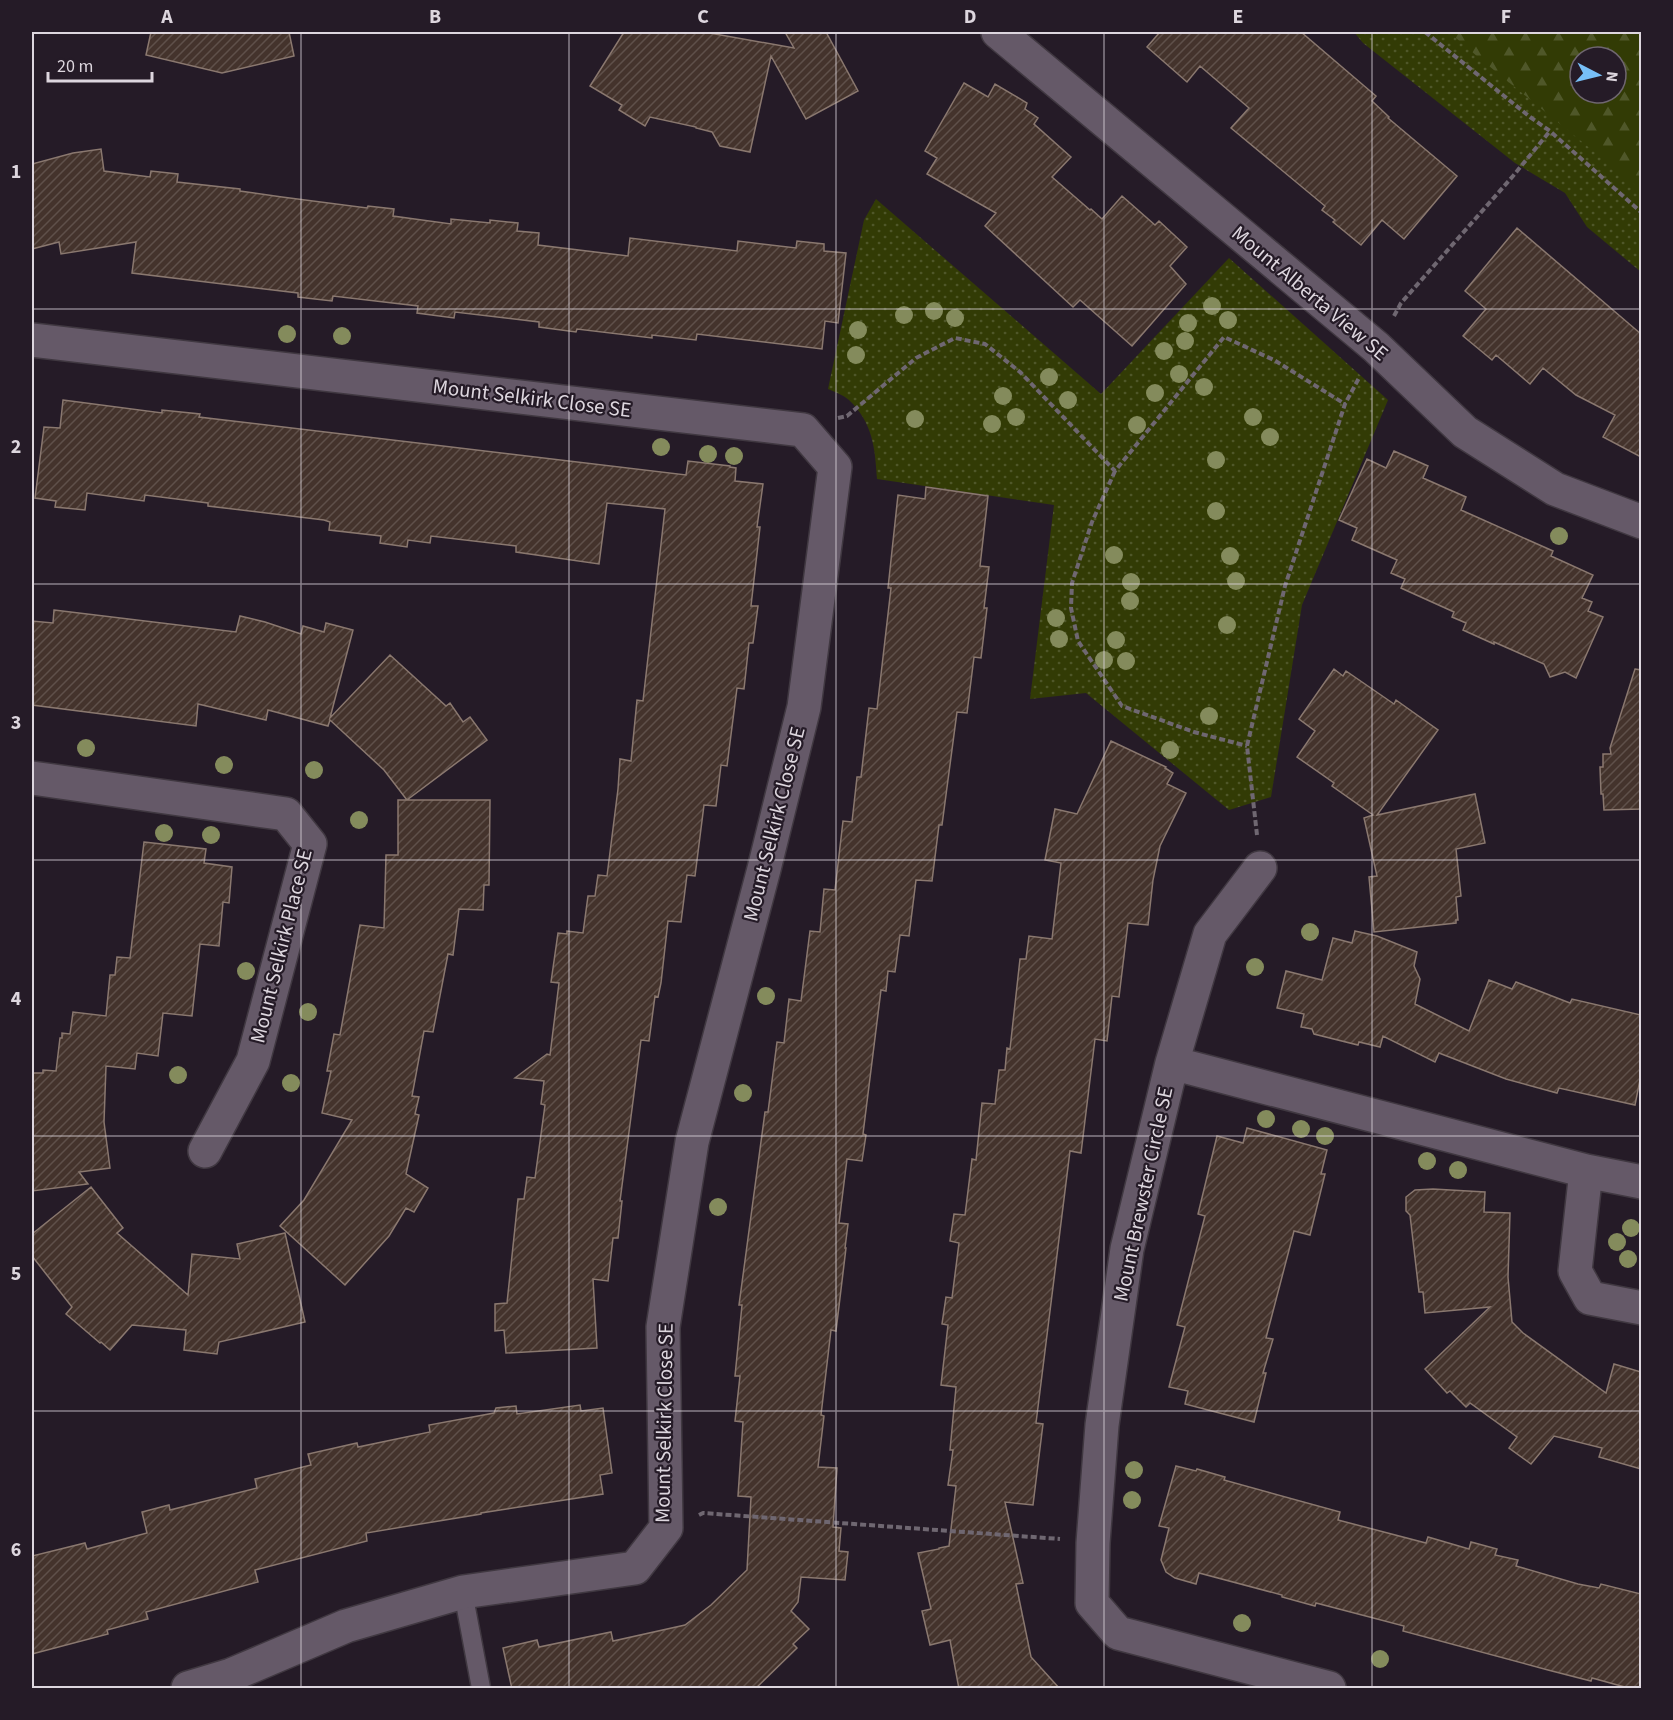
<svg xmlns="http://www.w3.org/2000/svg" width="1673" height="1720" viewBox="0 0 1673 1720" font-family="'Source Sans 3',sans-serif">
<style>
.green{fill:url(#green-dots);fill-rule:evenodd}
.forest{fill:url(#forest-firs);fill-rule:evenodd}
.building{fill:url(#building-hatch);stroke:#8a786f;stroke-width:1.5}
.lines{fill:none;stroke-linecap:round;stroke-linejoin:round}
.lane-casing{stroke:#403841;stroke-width:21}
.street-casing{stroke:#403841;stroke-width:36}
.path{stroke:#6f6771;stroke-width:4;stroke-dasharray:6 3;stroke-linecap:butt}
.lane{stroke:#655968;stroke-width:18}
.street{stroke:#655968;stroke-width:33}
.tree{fill:#848b5c}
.grid{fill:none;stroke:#ddd6de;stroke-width:1.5;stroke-opacity:0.55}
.labels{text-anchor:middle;stroke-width:4.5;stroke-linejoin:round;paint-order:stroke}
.street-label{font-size:21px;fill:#ddd6de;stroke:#251b27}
.neatline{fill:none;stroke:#ddd6de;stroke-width:2}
.grid-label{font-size:20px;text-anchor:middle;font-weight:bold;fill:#ddd6de}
</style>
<defs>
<pattern id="green-dots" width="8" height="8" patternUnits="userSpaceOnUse" patternTransform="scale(1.5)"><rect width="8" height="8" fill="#323b05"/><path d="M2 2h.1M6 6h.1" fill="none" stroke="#4f5729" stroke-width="1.8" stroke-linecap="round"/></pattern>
<pattern id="forest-firs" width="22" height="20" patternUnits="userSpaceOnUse" patternTransform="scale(1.5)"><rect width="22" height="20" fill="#323b05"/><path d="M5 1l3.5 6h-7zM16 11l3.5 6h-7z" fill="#4f5729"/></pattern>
<pattern id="building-hatch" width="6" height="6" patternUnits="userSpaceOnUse" patternTransform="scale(1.5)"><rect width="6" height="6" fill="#44332c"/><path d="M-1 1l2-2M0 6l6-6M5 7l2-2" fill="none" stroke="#5f504a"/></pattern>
</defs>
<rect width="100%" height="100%" fill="#251b27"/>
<path class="green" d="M1354 32H1641V272L1587 227 1565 193 1515 163 1363 43ZM1580 57H1616V93H1580Z
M876 199 1101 394 1229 258 1388 400 1302 605 1271 797 1229 810 1086 693 1030 699 1054 505 877 479C875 448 873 423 849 400 843 395 835 392 828 389L864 220Z"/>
<path class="forest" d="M1449 32H1641V190L1478 57ZM1580 57H1616V93H1580Z"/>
<path class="building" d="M151 32H289L294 56 222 73 146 55Z
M624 32H704L794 48 785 32H826L858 91 806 119 771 56 750 152 720 146 712 132 696 128V127L650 117 645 126 619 110 622 105 590 86Z
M1160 32H1301L1376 96 1372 101 1389 117 1388 118 1457 176 1404 239 1382 220 1361 245 1333 222 1335 220 1322 210 1325 206 1231 128 1249 108 1200 66 1187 82 1147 47Z
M964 83 988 97 995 84 1027 103 1025 109 1038 118 1034 124 1071 157 1052 177 1090 210 1091 209 1102 219 1122 196 1155 225 1159 221 1187 247 1170 266 1186 284 1132 346 1080 300 1073 307 985 226 996 213 927 174 937 158 925 151Z
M101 149 104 171 150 177 151 171 178 174 177 182 240 189V191L282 197 367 208 368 206 394 209 393 216 451 224V219L490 223V220L518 223 517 231 539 233 538 245 628 256 630 238 737 251 738 241 796 248 797 241 824 244V251L846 253 838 323 825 321 822 349 697 334 696 340 652 335V338L577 329 576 332 539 327V322L455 312 454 318 417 313 418 306 333 296 332 301 298 297V293L132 273 136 242 61 254 59 242 32 249V164L73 153Z
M1517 228 1641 334V457L1603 437 1615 415 1576 395 1543 368 1530 384 1496 355 1492 360 1463 336 1486 309 1465 291Z
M63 400 162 413V410L200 414 199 417 686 475 688 461 730 466V467L736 468 735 481 763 484 757 527H760L751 606H758L753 643H749L744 689 737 688 727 766 721 765 716 806 704 805 695 876 687 875 681 922 668 921 661 983 658 997 655 996 649 1041 641 1040 620 1201H622L618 1238H613L608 1281 593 1279 597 1348 506 1353 504 1330 495 1331V1304L507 1303 518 1199H524L527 1177 535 1178 545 1105 541 1104 544 1081 515 1078 547 1054 550 1055 559 983 551 982 558 933 567 934V931L583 933 588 896H595L598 875 607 876 618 789 620 759 631 761 637 700 643 701 665 509 607 503 599 564 516 552V546L431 536 430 543 408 540 407 547 380 543 381 536 329 530 330 522 324 520 208 506V503L145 495 144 501 87 493 85 510 55 507 56 501 35 498 44 427 60 428Z
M1394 451 1428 466 1423 478 1466 497 1461 510 1553 551 1551 556 1593 575 1582 598 1592 602 1588 611 1603 617 1576 678 1565 672 1550 677 1544 664 1494 642V644L1463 630 1466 623 1452 617 1454 612 1401 588 1405 579 1391 573 1397 560 1352 540 1357 528 1339 520 1367 459 1386 468Z
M926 487 988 496 980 566 989 567 984 608H987L981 658 974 657 967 713 957 712 942 825H939L932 881 916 880 909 936 900 935 895 972 888 971 886 991 881 990 863 1134 866 1135 862 1161 847 1159 839 1223 848 1224 845 1248H846L836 1331 831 1330 821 1415 824 1416 818 1467 837 1468 833 1527 841 1528 839 1551 848 1552 845 1580 801 1577 798 1602 791 1611 809 1629 793 1644 797 1648 755 1689H512L503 1648 537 1640 539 1647 611 1632 613 1641 685 1625 711 1605 747 1570 751 1497 738 1496 743 1422 735 1421 740 1376H735L742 1305H739L765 1112H768L777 1042 784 1043 789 999 801 1001 810 931 820 932 824 889 835 890 843 821 852 822 857 777H861L869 708 877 709 891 588H888L898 495 925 499Z
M54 610 236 632 240 616 265 622 301 634 303 626 324 632 326 623 353 630 330 718 390 655 446 706 450 703 463 722 470 717 487 740 407 800H490L489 885H484L483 910 459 909 453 955 448 954 433 1032 424 1031 412 1096 419 1097 415 1114 419 1115 406 1174 428 1188 414 1212 406 1208 389 1236 345 1285 280 1226 304 1200 352 1120 322 1113 331 1071H327L334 1034 340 1035 360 925 384 928 386 855H398V800H407L384 770 330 720 328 726 268 710 266 720 198 704 196 726 32 705V621L53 623Z
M1334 669 1343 676 1346 671 1394 704 1396 700 1438 730 1377 815 1475 794 1485 843 1456 849 1461 896 1456 897 1458 920H1456V923L1374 932 1369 877 1377 876 1364 818 1373 815 1332 786 1334 783 1297 757 1315 731 1299 719Z
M1635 669 1641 670V809L1604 810 1603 794H1601L1600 767H1603V754H1611L1610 748Z
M1111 741 1166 767 1165 768 1173 773 1167 784 1186 793 1160 846 1153 880 1148 925 1128 923 1119 997 1112 996 1107 1041 1095 1039 1081 1153 1070 1151 1036 1423 1043 1424 1033 1505 1005 1502 1023 1583 1016 1584 1031 1657 1060 1689H959L950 1640 930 1645 922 1611 931 1609 918 1553 939 1549V1548L949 1546 956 1486 948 1485 953 1450H950L956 1387 941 1385 948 1325 942 1324 946 1297 952 1298 959 1243 950 1241 954 1214 965 1215 972 1159 976 1160 982 1103 995 1104 999 1070H1005L1007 1048 1010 1049 1020 959H1026L1029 936 1052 939 1061 863 1045 860 1055 809 1077 814Z
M144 842 206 849 204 863 232 867 229 903 223 902 219 946 200 944 192 1016 163 1013 158 1056 137 1053 135 1069 106 1066 104 1122 110 1168 79 1172 88 1184 32 1191V1073H43V1070L56 1071 60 1038H62V1033L70 1034 73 1012 106 1016 110 975H115L117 957 130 958Z
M1355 931 1377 936 1417 952 1414 966 1420 979 1415 1004 1469 1031 1489 980 1512 989 1516 982 1570 1003 1572 999 1641 1015V1075L1635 1105 1559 1088 1557 1093 1506 1079 1439 1053 1435 1062 1383 1036 1380 1047 1359 1042 1358 1045 1314 1034 1312 1029 1301 1027 1304 1014 1277 1008 1286 971 1322 980 1333 938 1352 943Z
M1247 1128 1327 1150 1321 1174H1325L1310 1235 1294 1231 1266 1338 1273 1339 1263 1373H1266L1254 1422 1185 1404 1188 1391 1169 1387 1185 1327 1177 1325 1205 1216 1198 1214 1217 1136 1243 1143Z
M91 1187 123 1228 117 1233 188 1295 192 1254 240 1259 237 1244 285 1233 305 1322 219 1342 217 1354 184 1350 186 1330 132 1325 110 1350 101 1342 100 1343 66 1314 72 1307 32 1256V1234Z
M1433 1189 1485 1192 1484 1212 1510 1213 1508 1277 1512 1322 1523 1333 1606 1393 1614 1364 1641 1372V1469L1599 1457 1602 1448 1554 1436 1531 1464 1509 1448 1517 1437 1470 1403 1466 1407 1450 1391 1447 1393 1425 1369 1490 1307 1425 1313 1423 1292H1419L1410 1215 1406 1211V1197L1415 1190Z
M580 1405 581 1411 603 1408 612 1473 600 1475 603 1494 481 1513V1514L366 1533 367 1541 255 1570 258 1582 146 1612 148 1619 107 1630 108 1634 32 1654V1556L85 1543 87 1549 147 1533 142 1512 169 1505 170 1510 257 1488 255 1479 311 1465 308 1454 357 1443 358 1447 430 1432 429 1425 494 1413 496 1408 516 1406 517 1414Z
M1176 1466 1196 1471 1197 1469 1225 1477 1224 1480 1340 1512 1338 1520 1426 1543 1428 1537 1469 1549 1471 1542 1497 1549 1495 1555 1518 1560 1516 1566 1578 1584 1599 1588 1601 1584 1641 1594V1689H1632L1592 1678 1591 1681 1548 1670 1403 1631 1404 1626 1316 1603 1315 1606 1282 1597V1595L1199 1573 1196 1584 1175 1578 1166 1572 1161 1560 1169 1528 1159 1526Z"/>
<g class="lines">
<defs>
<path id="lane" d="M463 1592 481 1688"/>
<path id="street" d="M998 32 1376 347 1465 432 1555 489 1642 522
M32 340 803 430 835 467 804 707 764 869 692 1142 663 1327 666 1528 635 1568 463 1592 346 1626 231 1675 188 1688
M32 778 286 814 310 844 253 1061 205 1151
M1172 1063 1210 934 1260 868
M1586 1171 1575 1271 1590 1298 1642 1308
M1329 1688 1118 1633 1092 1603 1093 1543 1102 1425 1127 1249 1172 1063 1586 1171 1642 1182"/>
</defs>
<use href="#lane" class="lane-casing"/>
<use href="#street" class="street-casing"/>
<path class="path" d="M1425 32 1530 117 1550 131 1642 213
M1394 316 1401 303 1513 176 1550 131
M838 418 847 416 916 358 955 338 985 344 1020 372 1115 471 1224 337 1274 360 1345 404
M1115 471 1092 522 1072 583 1071 608 1078 641 1122 706 1194 732 1247 746
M1257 835 1247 746 1285 586 1345 404 1359 378
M699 1515 703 1513 1060 1539"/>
<use href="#lane" class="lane"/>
<use href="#street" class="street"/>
</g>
<g class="tree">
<circle cx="1212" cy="306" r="9"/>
<circle cx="934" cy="311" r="9"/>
<circle cx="904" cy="315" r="9"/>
<circle cx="955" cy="318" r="9"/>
<circle cx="1228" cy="320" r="9"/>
<circle cx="1188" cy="323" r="9"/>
<circle cx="858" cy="330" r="9"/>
<circle cx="287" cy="334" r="9"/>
<circle cx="342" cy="336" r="9"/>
<circle cx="1185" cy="341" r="9"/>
<circle cx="1164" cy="351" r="9"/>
<circle cx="856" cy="355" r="9"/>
<circle cx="1179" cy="374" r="9"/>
<circle cx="1049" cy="377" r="9"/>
<circle cx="1204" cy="387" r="9"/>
<circle cx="1155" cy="393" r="9"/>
<circle cx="1003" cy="396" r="9"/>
<circle cx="1068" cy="400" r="9"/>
<circle cx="1016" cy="417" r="9"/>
<circle cx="1253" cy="417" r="9"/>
<circle cx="915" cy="419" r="9"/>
<circle cx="992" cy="424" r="9"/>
<circle cx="1137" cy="425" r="9"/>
<circle cx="1270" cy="437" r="9"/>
<circle cx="661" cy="447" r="9"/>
<circle cx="708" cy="454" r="9"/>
<circle cx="734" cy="456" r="9"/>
<circle cx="1216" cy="460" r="9"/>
<circle cx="1216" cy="511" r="9"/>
<circle cx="1559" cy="536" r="9"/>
<circle cx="1114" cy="555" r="9"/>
<circle cx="1230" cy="556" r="9"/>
<circle cx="1236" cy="581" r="9"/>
<circle cx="1131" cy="582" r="9"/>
<circle cx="1130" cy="601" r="9"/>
<circle cx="1056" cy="618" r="9"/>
<circle cx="1227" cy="625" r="9"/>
<circle cx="1059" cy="639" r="9"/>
<circle cx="1116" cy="640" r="9"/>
<circle cx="1104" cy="660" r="9"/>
<circle cx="1126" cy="661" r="9"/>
<circle cx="1209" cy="716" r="9"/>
<circle cx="86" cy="748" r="9"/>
<circle cx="1170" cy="750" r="9"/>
<circle cx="224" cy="765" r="9"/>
<circle cx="314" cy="770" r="9"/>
<circle cx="359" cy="820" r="9"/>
<circle cx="164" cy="833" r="9"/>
<circle cx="211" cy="835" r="9"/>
<circle cx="1310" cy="932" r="9"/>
<circle cx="1255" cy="967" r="9"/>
<circle cx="246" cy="971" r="9"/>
<circle cx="766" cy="996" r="9"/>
<circle cx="308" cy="1012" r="9"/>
<circle cx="178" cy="1075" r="9"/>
<circle cx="291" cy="1083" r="9"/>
<circle cx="743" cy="1093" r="9"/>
<circle cx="1266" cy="1119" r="9"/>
<circle cx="1301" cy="1129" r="9"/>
<circle cx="1325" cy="1136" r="9"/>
<circle cx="1427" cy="1161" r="9"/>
<circle cx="1458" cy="1170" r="9"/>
<circle cx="718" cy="1207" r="9"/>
<circle cx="1631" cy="1228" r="9"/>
<circle cx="1617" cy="1242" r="9"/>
<circle cx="1628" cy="1259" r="9"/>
<circle cx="1134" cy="1470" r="9"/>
<circle cx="1132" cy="1500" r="9"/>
<circle cx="1242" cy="1623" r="9"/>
<circle cx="1380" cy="1659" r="9"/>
</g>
<path class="grid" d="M301 32V1688M569 32V1688M836 32V1688M1104 32V1688M1372 32V1688M32 309H1642M32 584H1642M32 860H1642M32 1136H1642M32 1411H1642"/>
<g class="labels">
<g class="street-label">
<text transform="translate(1310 293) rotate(40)" y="7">Mount Alberta View SE</text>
<text transform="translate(532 398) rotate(7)" y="7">Mount Selkirk Close SE</text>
<text transform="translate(774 824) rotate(-76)" y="7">Mount Selkirk Close SE</text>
<text transform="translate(281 946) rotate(-76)" y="7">Mount Selkirk Place SE</text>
<text transform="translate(1143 1194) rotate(-78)" y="7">Mount Brewster Circle SE</text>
<text transform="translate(664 1423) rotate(-89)" y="7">Mount Selkirk Close SE</text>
</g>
</g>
<rect width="1673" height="1720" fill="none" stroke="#251b27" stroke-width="66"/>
<g transform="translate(1598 75) rotate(97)"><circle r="28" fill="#251b27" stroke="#6f6670" stroke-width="1.5"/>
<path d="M0-4.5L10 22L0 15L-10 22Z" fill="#77bff7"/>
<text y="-9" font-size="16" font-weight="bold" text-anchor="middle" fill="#ddd6de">N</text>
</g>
<path d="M48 72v9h104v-9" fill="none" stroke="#ddd6de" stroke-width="3"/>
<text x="57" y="72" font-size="18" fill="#ddd6de" stroke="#251b27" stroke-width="4.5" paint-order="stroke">20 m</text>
<rect x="33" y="33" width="1607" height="1654" class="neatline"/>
<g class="grid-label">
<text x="167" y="23">A</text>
<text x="435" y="23">B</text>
<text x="703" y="23">C</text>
<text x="970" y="23">D</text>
<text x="1238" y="23">E</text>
<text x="1506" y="23">F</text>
<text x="16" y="178">1</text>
<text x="16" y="453">2</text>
<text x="16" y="729">3</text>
<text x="16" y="1005">4</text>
<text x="16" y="1280">5</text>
<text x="16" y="1556">6</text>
</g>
</svg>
